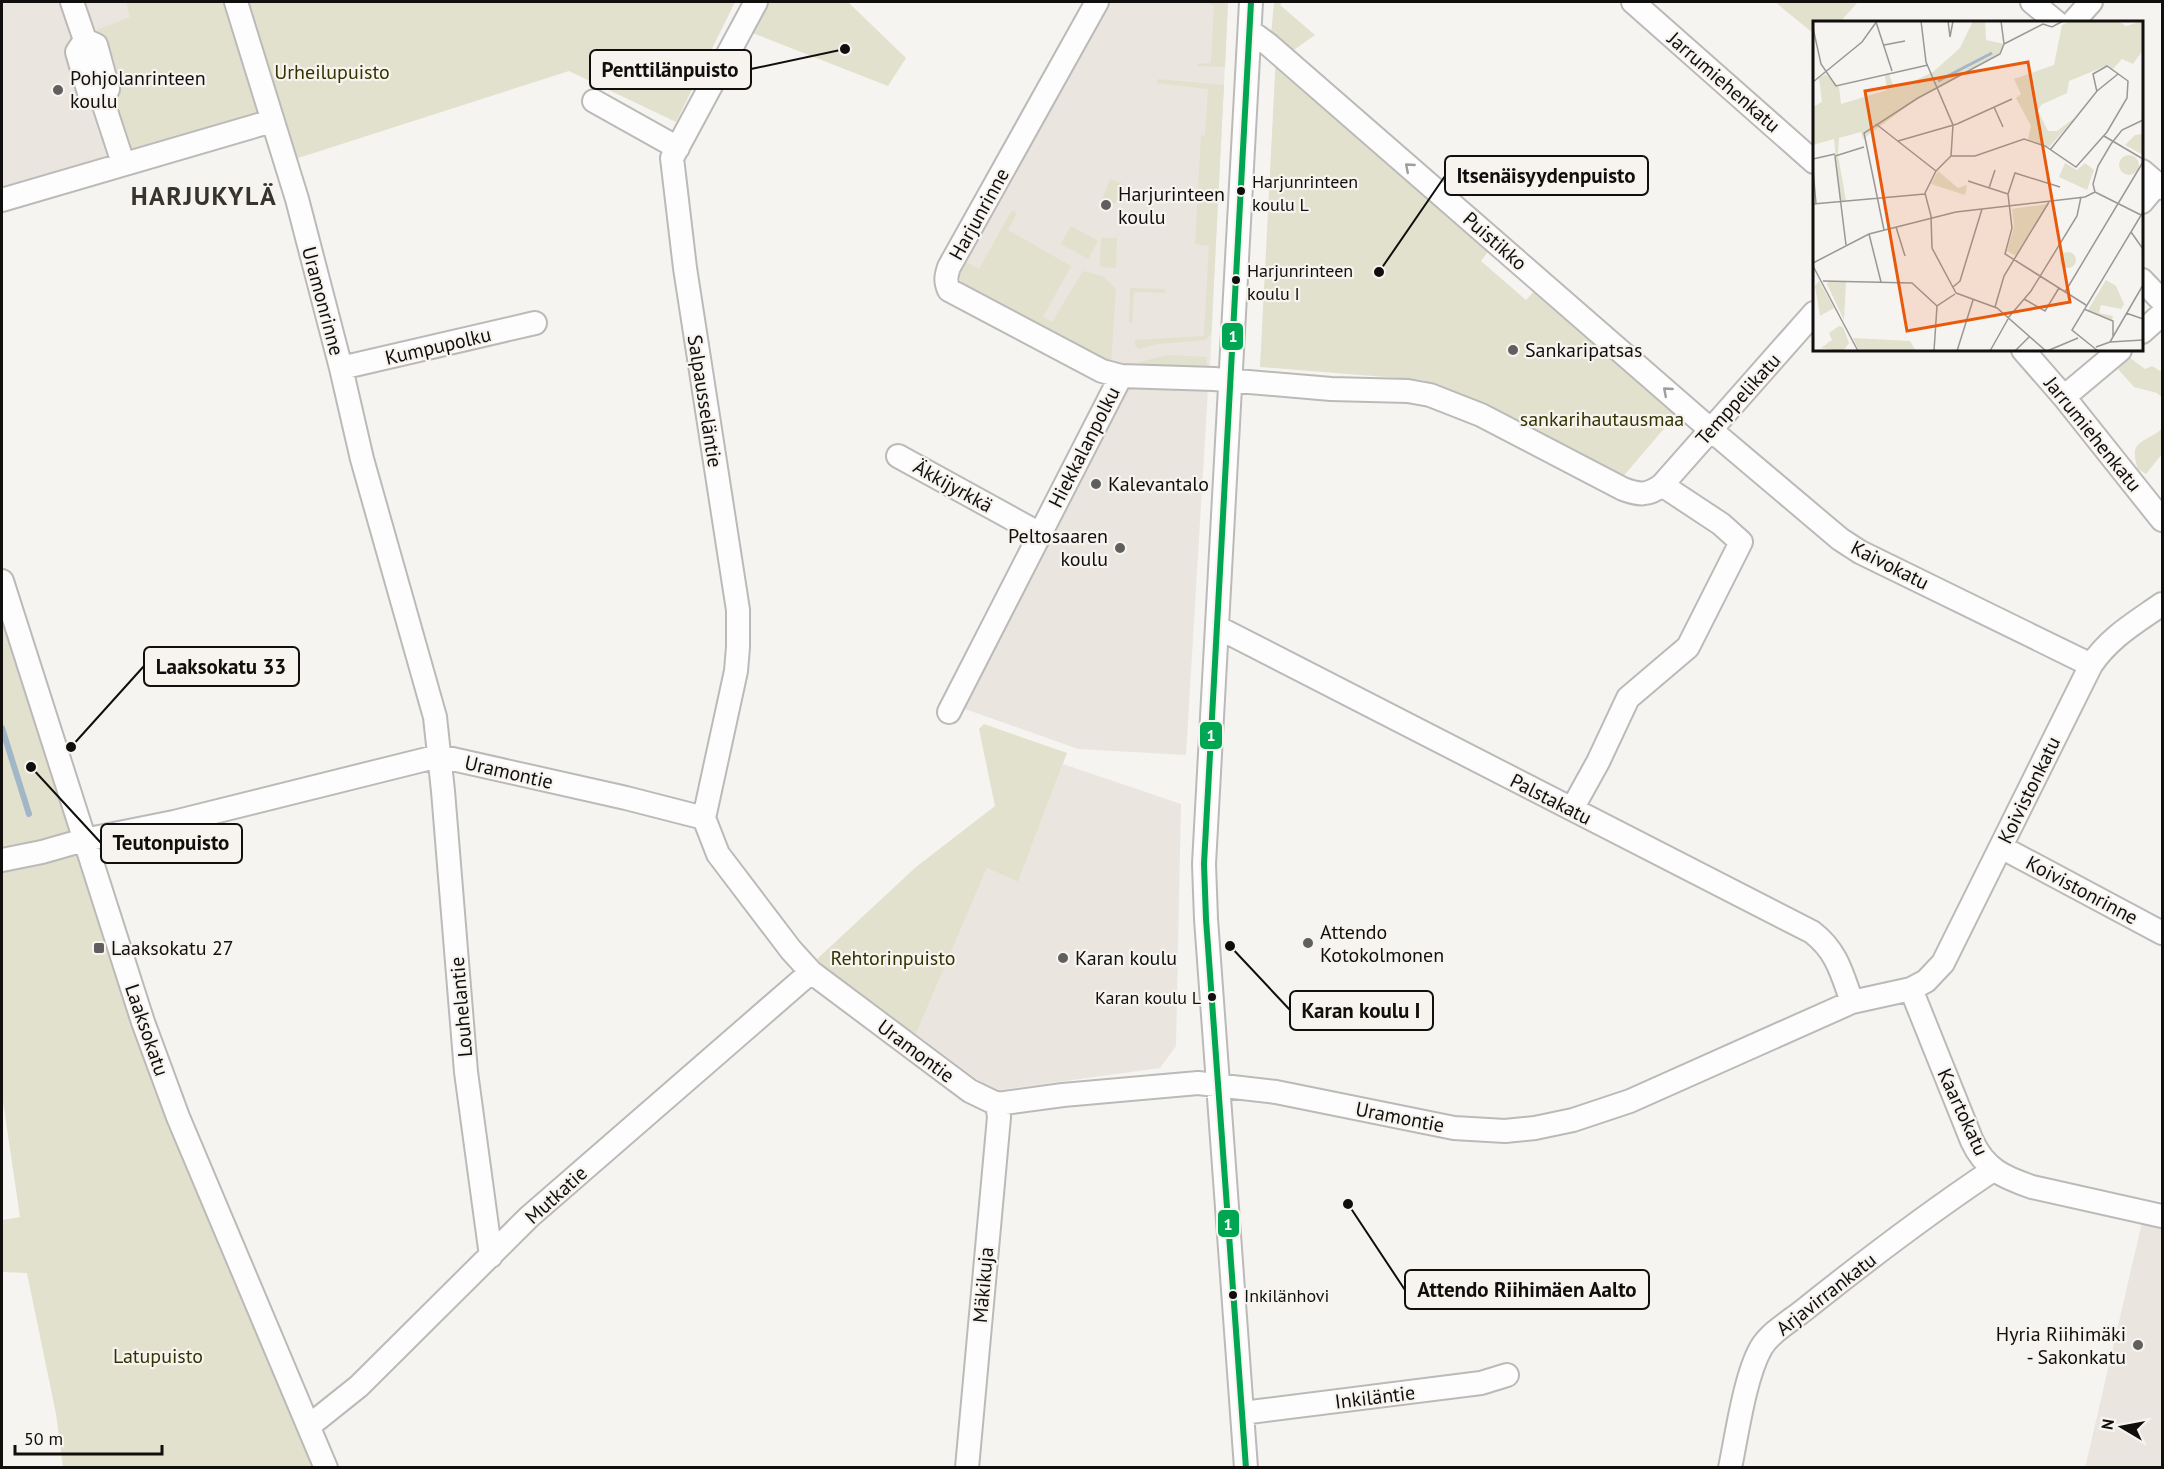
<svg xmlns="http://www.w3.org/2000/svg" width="2164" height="1469" viewBox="0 0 2164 1469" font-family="'PT Sans',sans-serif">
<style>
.built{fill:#eae5de}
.green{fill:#e1e1cd}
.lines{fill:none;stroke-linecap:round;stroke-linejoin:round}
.stream{stroke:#a1b7c8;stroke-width:6}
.minor-casing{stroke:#bbbab8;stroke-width:26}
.minor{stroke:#fefdfd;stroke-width:22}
.bus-1-casing{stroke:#f7f4f0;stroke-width:10}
.bus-1{stroke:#00a651;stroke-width:6}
.oneway{stroke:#9f9e9d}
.poi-dot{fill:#605f5d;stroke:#f7f4f0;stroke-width:2}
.bus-dot{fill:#100f0d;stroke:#f7f4f0;stroke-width:2}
.labels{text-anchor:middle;stroke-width:4.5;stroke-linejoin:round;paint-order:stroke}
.bus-label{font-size:18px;fill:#100f0d;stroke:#f7f4f0;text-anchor:start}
.park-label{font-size:20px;fill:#323301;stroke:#f7f4f0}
.poi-label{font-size:20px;fill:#100f0d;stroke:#f7f4f0;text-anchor:start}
.street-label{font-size:20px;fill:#100f0d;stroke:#f7f4f0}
.district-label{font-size:26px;font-weight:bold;letter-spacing:1.5px;fill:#363431;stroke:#f7f4f0}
.inset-river{fill:none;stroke:#a1b7c8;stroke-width:3}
.inset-road{fill:none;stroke:#9a9896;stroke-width:1.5}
.view{fill:#e8590c;fill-opacity:0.15;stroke:#e8590c;stroke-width:3}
.inset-edge{fill:none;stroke:#100f0d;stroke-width:3}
.leader{fill:none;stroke:#100f0d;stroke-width:2}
.callout-dot{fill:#100f0d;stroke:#f7f4f0;stroke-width:2}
.callout{fill:#f7f4f0;stroke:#100f0d;stroke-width:2}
.callout-label{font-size:21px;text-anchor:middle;font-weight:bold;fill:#100f0d}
.line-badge{stroke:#f7f4f0;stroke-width:2}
.badge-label{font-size:16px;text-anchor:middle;font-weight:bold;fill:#fff}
</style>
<rect width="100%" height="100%" fill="#f6f4f1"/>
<path class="built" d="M2 2H126L131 17 130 150 2 188Z
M1109 2H1228L1210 368 1104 366 959 276 964 261Z
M1122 385 1208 389 1186 755 1078 749 962 708Z
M1063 764 1181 804 1176 1046 1160 1068 993 1091 916 1034 987 868 1018 882Z
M2143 1218 2162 1222V1467L2085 1468Z"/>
<path class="green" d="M126 2H735L676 122 569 71 295 159 272 111 130 150 97 30 130 17Z
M767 2H848L906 58 888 86 750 32Z
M1207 2H1228L1225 67 1197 66V64L1211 63 1214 6Z
M1274 2H1282L1280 5 1315 35 1291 52 1271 35Z
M1775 2H1858L1840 22H1814V34Z
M1276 55 1493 245 1481 261 1526 300 1539 286 1680 410 1621 479 1496 409 1423 380 1260 367Z
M1158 79 1224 85 1211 334 1205 340 1159 344 1138 349 1135 345V340L1204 336 1209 246 1195 244 1201 135 1205 136 1208 89 1157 83Z
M1110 179 1123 184 1115 204 1102 199Z
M1012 210 1017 213 1008 230 1071 266 1043 317 1052 322 1083 271 1102 276 1116 289 1111 364 962 286 959 276 964 261 979 269Z
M1071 226 1098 241 1088 259 1061 244Z
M1101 238H1117L1116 268 1100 267Z
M1130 288 1165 289V293L1134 292 1132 323H1129Z
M1168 355 1206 357 1208 369 1137 367 1140 362Z
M2129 357 2145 369 2152 366 2162 372V397L2157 393 2134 387 2117 368Z
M2162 429V454L2146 474 2138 469C2128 440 2143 444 2162 429Z
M2 581 143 1022 326 1467H63L56 1414 27 1273 2 1272V1220L20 1217 2 1095Z
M984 724 1067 753 1018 882 987 868 916 1034 838 983 817 959 916 867 995 806 979 729Z"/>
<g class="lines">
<path class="stream" d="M2 728 29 814"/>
<defs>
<path id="minor" d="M72 2 85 40 96 45 108 89 102 99 123 163
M236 2 297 199 341 368 362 459 435 717 443 791 466 1072 491 1256
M756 2 672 158 685 268 738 610V647L736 671 704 818 718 854 791 950 811 972 970 1091 997 1104 1063 1095 1198 1083 1276 1092 1454 1128 1505 1131 1535 1128 1573 1120 1630 1101 1852 1002 1911 989 1926 981 1943 963 2091 665C2110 637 2135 623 2162 604
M1097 2 949 267C946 276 945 281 949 290L1102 371 1121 376 1214 379 1331 389 1408 391 1430 395 1481 415 1623 489C1639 495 1648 496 1662 485L1814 313
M1633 2 1814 162
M2032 2 2056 22
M2073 22 2091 2
M1250 31 1269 45 1711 430 1840 539 1860 552 2091 665
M85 40 77 52 89 93 102 99
M594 101 678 148
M2142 171 2162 188
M2 200 272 121
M2142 202 2157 184
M2142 280 2162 301
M2142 332 2162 314
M2023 350 2064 397 2162 520
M341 368 535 323
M2064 397 2120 350
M898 456 1040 534
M2 581 143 1022 178 1117 326 1468
M1217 627 1812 932C1837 951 1842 974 1852 1002
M949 712 1121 376
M1572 809 1598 762 1628 698 1688 647 1741 542 1721 524 1662 485
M2001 847 2162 933
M2 860 42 852 84 840 174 822 439 756 626 798 704 818
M1911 989 1972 1141C1985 1169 2003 1177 2032 1187L2162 1216
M1242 1413 1481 1383 1507 1375
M309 1426 359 1386 529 1217 811 972
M967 1468 999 1117 997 1104
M1246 1468 1206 919 1204 864 1251 2
M1730 1468C1737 1434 1745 1376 1761 1348 1771 1331 1794 1319 1809 1306 1868 1259 1930 1212 1993 1170"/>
</defs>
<use href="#minor" class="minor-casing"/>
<use href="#minor" class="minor"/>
<defs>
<path id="bus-1" d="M1246 1468 1206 919 1204 864 1251 2"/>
</defs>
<use href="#bus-1" class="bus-1-casing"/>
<use href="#bus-1" class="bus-1"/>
</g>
<defs><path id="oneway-chevron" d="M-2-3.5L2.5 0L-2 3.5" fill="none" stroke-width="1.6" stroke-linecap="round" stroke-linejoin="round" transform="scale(1.5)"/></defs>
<g class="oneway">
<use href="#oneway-chevron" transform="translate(1409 167) rotate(-139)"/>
<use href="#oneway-chevron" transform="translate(1667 391) rotate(-139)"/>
</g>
<g class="poi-dot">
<circle cx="58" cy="90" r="6"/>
<circle cx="1106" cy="205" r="6"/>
<circle cx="1513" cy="350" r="6"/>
<circle cx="1096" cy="484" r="6"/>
<circle cx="1120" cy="548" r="6"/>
<circle cx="1308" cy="943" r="6"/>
<rect x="93" y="942" width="12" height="12" rx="3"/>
<circle cx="1063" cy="958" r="6"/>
<circle cx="2138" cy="1345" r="6"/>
</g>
<g class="bus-dot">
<circle cx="1241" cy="191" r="5"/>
<circle cx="1236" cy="280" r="5"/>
<circle cx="1212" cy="997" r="5"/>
<circle cx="1233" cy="1295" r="5"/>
</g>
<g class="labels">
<g class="bus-label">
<text x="1252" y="188">Harjunrinteen<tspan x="1252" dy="23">koulu L</tspan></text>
<text x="1247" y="277">Harjunrinteen<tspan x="1247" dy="23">koulu I</tspan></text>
<text x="1201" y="1004" text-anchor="end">Karan koulu L</text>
<text x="1244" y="1302">Inkilänhovi</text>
</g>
<g class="park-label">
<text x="332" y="79">Urheilupuisto</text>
<text x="1602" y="426">sankarihautausmaa</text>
<text x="893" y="965">Rehtorinpuisto</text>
<text x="158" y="1363">Latupuisto</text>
</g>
<g class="poi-label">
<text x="70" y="85">Pohjolanrinteen<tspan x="70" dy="23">koulu</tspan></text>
<text x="1118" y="201">Harjurinteen<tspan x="1118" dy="23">koulu</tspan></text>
<text x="1525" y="357">Sankaripatsas</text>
<text x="1108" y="491">Kalevantalo</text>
<text x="1108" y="543" text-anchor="end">Peltosaaren<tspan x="1108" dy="23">koulu</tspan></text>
<text x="1320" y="939">Attendo<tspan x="1320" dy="23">Kotokolmonen</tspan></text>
<text x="111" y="955">Laaksokatu 27</text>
<text x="1075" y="965">Karan koulu</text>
<text x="2126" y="1341" text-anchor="end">Hyria Riihimäki<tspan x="2126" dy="23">- Sakonkatu</tspan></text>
</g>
<g class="street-label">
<text transform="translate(1724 82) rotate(41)" y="7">Jarrumiehenkatu</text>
<text transform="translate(979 214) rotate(-61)" y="7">Harjunrinne</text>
<text transform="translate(1495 241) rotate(41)" y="7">Puistikko</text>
<text transform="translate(323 301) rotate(75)" y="7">Uramonrinne</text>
<text transform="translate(438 346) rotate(-13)" y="7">Kumpupolku</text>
<text transform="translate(1738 399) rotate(-48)" y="7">Temppelikatu</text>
<text transform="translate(705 401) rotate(81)" y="7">Salpausseläntie</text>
<text transform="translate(2093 434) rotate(51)" y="7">Jarrumiehenkatu</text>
<text transform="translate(1084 447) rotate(-63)" y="7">Hiekkalanpolku</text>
<text transform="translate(953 486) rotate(29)" y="7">Äkkijyrkkä</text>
<text transform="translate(1890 565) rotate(27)" y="7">Kaivokatu</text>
<text transform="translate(509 772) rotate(13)" y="7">Uramontie</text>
<text transform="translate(2029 790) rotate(-64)" y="7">Koivistonkatu</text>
<text transform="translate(1551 799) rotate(27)" y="7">Palstakatu</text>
<text transform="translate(2082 890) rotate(28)" y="7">Koivistonrinne</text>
<text transform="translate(461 1007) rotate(-95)" y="7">Louhelantie</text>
<text transform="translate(147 1030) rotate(71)" y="7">Laaksokatu</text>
<text transform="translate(916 1051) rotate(37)" y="7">Uramontie</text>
<text transform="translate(1963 1112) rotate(65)" y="7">Kaartokatu</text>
<text transform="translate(1400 1117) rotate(11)" y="7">Uramontie</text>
<text transform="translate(556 1195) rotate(-42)" y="7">Mutkatie</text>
<text transform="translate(983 1285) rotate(-85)" y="7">Mäkikuja</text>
<text transform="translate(1826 1294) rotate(-38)" y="7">Arjavirrankatu</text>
<text transform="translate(1375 1397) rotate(-7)" y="7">Inkiläntie</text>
</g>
<g class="district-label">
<text x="204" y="205">HARJUKYLÄ</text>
</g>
</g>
<g transform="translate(1813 21)">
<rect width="330" height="330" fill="#f6f4f1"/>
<path d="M160 0H172L173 19 191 23 187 33 105 77 50 118 48 111 26 117 25 134 33 180 27 181 21 118 0 124V86L9 81 6 57 13 53 26 66 28 83 74 69 72 55 76 53 81 67 103 59 120 51 147 27ZM258 0H305L313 5 330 0V29L320 43 309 38 300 48 295 44 256 60 254 72 228 84 225 90 235 110H244L263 96 236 126 215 118 218 105 203 77 208 73 201 58 241 44 249 4ZM330 113V134L312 124 322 114ZM306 144a10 10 0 1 1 20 0a10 10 0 1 1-20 0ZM252 142 264 149 272 142 281 149 274 169 246 156ZM125 150 145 167 154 164 152 174 118 163ZM234 183 203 235 194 230 201 206 199 188ZM247 239a8 8 0 1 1 16 0a8 8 0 1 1-16 0ZM293 259 303 265 311 283 308 288 288 284 286 292 300 295 299 299 275 289ZM6 260 21 287 7 295 2 265ZM15 261H33L31 299 14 263ZM26 305 30 306 36 322 30 330 8 327 19 319 16 312ZM40 317 97 320 103 330H46Z" fill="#e1e1cd"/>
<path class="inset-river" d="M125 60 179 32"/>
<path class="inset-road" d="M108 0 113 41 140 104 138 135 123 150 112 172 118 195 119 227 143 272M135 0 137 16 140 0M188 0 191 23M63 1 79 50M0 7 8 43 23 65 115 44M191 23 230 3 239 6 250 0M71 24 92 20M0 61 49 21 64 0M181 86 190 106M63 103 123 150M291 115 330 138M85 120 144 103 199 78M237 129 284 70 305 53M138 135H162L211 118 232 125 263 146 294 111 314 77 315 60 294 45 280 53 284 71M0 138 22 133M0 148 3 183M155 160 195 173M247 166 202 152 195 173 199 207 192 233 273 284M176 167 182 149M282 171 280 163 285 145 298 123 309 109 330 99M282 171 328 194M0 183 112 173M83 206 92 235M71 209 51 112 105 77 187 33 191 23M318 211 330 228M56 213 68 261M33 224 22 135 51 126M0 242 56 213 143 191 272 176 282 171M0 245 45 330M10 260 99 262 124 285M140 266 147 260 169 188M252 271 330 141M143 272 184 287 233 330M211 278 232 290 246 267M182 286 191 255 236 181M271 288 300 300V315M313 292 330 298M195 297 218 270 264 195 268 176M297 321 330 264M283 326 297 321 330 319M121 330 124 285 142 273M144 330 160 279M177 330 195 298M202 330 216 316M234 330 265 317M285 330 259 309 330 191"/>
<path class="view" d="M215 41 257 281 94 310 52 70Z"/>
<rect width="330" height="330" class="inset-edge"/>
</g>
<path class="leader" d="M845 49L751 69M1379 272L1445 176M71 747L144 666M31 767L101 843M1230 946L1290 1010M1348 1204L1405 1290"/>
<g class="callout-dot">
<circle cx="845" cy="49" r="6"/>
<circle cx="1379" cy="272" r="6"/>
<circle cx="71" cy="747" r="6"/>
<circle cx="31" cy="767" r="6"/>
<circle cx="1230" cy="946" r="6"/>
<circle cx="1348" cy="1204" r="6"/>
</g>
<g class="callout">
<rect x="590" y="50" width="161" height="39" rx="6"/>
<rect x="1445" y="156" width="203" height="39" rx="6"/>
<rect x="144" y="647" width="155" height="39" rx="6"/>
<rect x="101" y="824" width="141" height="39" rx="6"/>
<rect x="1290" y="991" width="143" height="39" rx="6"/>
<rect x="1405" y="1270" width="244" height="39" rx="6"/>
</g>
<g class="callout-label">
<text x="670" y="77">Penttilänpuisto</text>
<text x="1546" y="183">Itsenäisyydenpuisto</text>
<text x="221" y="674">Laaksokatu 33</text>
<text x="171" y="850">Teutonpuisto</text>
<text x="1361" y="1018">Karan koulu I</text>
<text x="1527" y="1297">Attendo Riihimäen Aalto</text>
</g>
<g class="line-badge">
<rect x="1221" y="322" width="23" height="29" rx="6" fill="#00a651"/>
<rect x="1199" y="721" width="24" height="29" rx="6" fill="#00a651"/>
<rect x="1217" y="1209" width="23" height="29" rx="6" fill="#00a651"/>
</g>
<g class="badge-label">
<text x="1233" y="342">1</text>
<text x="1211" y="741">1</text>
<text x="1228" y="1230">1</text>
</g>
<rect width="2164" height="1469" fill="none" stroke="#100f0d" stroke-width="6"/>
<g transform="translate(2122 1427) rotate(280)" stroke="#f7f4f0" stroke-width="4.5" paint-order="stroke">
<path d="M0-4.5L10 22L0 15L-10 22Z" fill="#100f0d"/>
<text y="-9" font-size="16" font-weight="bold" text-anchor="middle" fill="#100f0d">N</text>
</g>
<path d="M15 1445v9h147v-9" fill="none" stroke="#100f0d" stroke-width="3"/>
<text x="24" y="1445" font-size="18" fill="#100f0d" stroke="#f7f4f0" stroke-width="4.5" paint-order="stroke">50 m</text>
</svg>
